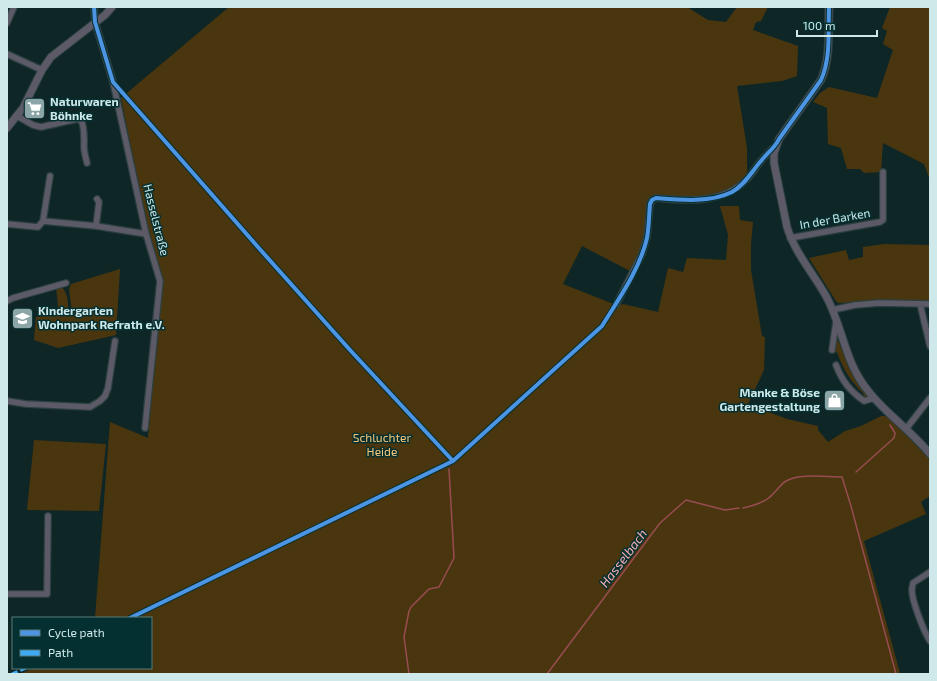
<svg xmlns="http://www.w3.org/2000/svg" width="937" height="681" viewBox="0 0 937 681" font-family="'Exo 2',sans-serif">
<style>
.green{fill:#4a360e}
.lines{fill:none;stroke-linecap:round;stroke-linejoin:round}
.stream{stroke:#974c51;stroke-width:1.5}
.minor-casing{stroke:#2c4041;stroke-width:8}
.tertiary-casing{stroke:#2c4041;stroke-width:9}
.minor{stroke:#5c5a66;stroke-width:5.5}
.tertiary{stroke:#5c5a66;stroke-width:7}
.quiet{stroke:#3fa9f5;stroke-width:3;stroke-dasharray:6 3;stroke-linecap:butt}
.cycleway-casing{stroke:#053031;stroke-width:6}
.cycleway{stroke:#4d94e3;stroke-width:4}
.labels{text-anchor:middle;stroke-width:3;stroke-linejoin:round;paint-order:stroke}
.poi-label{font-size:12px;font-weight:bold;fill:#cfe9ea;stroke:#053031;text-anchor:start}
.street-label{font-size:12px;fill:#cfe9ea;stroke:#053031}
.park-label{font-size:12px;fill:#fac879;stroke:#053031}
.water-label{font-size:13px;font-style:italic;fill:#f7afb0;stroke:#053031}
</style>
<rect width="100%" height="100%" fill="#0f2627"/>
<path class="green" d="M229 7H687L708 20 726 22 737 7H768L761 21 756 22 753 30 798 46 797 76 782 81 737 86 747 148V174C743 179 737 186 731 189 716 196 696 198 679 197 665 196 660 193 647 200L644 236 639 253 630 271 582 246 563 284 616 305H621L623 304 658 312 668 268 683 272 687 258 726 260 728 235 720 206H739L740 220 753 222 751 244V270L762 336 765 337 764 370 748 404 787 419 818 426V430L828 442 845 431 861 426 881 416H887L910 439 930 460V496L921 502 926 514 864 541 900 673 903 674H20L33 668H151V618H95L110 422 148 438 159 304 163 281 155 259 147 227 121 98Z
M890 7H930V180L924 164 883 143 881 172 864 173 860 169H847L841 148 828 144 827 108 813 102 820 93 829 87 877 98 893 50 883 44 887 31 882 28Z
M884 244 930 245V301H879L838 303 836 301 809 258 846 250 849 260 863 257V247Z
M120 269 116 335 58 348 34 340 36 317 59 314 56 287H62C68 294 68 303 69 312H72L69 289 71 284Z
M837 338C846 359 853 380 868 397L867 399 862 397 864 394C851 382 843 369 837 352L835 353Z
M34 440 106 444 99 511 27 510Z"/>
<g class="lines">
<path class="stream" d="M856 472 894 438 895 433 890 425
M743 508C753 506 766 502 773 494 777 490 781 484 786 481 800 473 826 477 842 477L851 506 896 674
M409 674 404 637 409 611 411 607 429 589 439 587 454 558 449 469
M547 674 660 523 686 500 725 510 739 508"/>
<defs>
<path id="minor" d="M94 7 95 22 113 82 146 234 160 281 145 428
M7 23 14 7
M7 54 42 70
M17 116 33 125 41 127 77 119 81 120C85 128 84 138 84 147 84 152 86 158 87 163
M43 221 50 176
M7 224 38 227 43 221 96 226 146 234
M96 226 99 202 97 199
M790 238 880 222 883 220V172
M7 301 13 298 66 283
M920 304 930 346
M616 305 642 254 647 237 650 204 652 200 656 198C688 201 723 204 747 179 752 174 756 167 760 162 765 156 770 151 775 146
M832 310 855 305 879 303 930 304
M832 350 836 322
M836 365C842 381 850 391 864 401L874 398
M7 401 26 404 90 407 100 401 105 396 108 388 115 341
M906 429 930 398
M930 572 913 583C913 585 912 587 912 589 911 599 924 632 930 641
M7 594H47L48 516"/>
<path id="tertiary" d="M829 7C828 32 831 58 821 80L779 139 774 153V163L787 227C795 253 813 273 826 296 841 323 844 355 861 381 879 409 909 428 930 454
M7 128 23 108 42 70 51 57 105 15 112 7"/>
</defs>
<use href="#minor" class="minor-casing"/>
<use href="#tertiary" class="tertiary-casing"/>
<use href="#minor" class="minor"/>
<use href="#tertiary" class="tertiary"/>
<path class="quiet" d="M12 674 26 668"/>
<defs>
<path id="cycleway" d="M94 7 95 22 113 82 257 246 350 350 453 461
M130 618 453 461 602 326C618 300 640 269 647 238 649 227 649 215 650 204L652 200 656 198C680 200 710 203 732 192 745 185 752 171 761 161 767 153 775 148 779 139L821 80C831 58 828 32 829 7"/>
</defs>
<use href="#cycleway" class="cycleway-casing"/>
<use href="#cycleway" class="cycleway"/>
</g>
<defs>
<symbol id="supermarket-square" viewBox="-11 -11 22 22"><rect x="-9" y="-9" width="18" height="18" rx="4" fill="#8ca5a6" stroke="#053031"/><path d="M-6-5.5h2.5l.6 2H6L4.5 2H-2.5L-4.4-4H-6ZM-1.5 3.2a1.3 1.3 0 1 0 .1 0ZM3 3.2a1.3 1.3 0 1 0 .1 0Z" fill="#fff"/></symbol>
<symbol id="school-square" viewBox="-11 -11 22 22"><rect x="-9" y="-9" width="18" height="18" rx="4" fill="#8ca5a6" stroke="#053031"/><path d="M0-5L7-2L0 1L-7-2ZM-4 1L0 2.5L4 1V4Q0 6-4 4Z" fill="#fff"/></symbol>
<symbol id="shop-square" viewBox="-11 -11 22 22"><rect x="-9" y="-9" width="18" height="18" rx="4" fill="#8ca5a6" stroke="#053031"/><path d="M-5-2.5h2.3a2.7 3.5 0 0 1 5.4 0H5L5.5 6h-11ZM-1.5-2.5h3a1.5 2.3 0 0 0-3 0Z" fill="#fff"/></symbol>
</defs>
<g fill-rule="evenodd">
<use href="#supermarket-square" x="22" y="96" width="25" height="25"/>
<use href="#school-square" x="10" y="306" width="25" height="25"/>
<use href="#shop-square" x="822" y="388" width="25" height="25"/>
</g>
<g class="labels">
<g class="poi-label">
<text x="50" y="106">Naturwaren<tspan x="50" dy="14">Böhnke</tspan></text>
<text x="38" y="315">Kindergarten<tspan x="38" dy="14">Wohnpark Refrath e.V.</tspan></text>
<text x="820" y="397" text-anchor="end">Manke &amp; Böse<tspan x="820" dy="14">Gartengestaltung</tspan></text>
</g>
<g class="street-label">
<text transform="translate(835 219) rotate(-10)" y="4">In der Barken</text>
<text transform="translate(156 220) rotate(76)" y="4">Hasselstraße</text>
</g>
<g class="park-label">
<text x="382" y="442">Schluchter<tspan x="382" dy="14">Heide</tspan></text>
</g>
<g class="water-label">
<text transform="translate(623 558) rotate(-53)" y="5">Hasselbach</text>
</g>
</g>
<rect width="937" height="681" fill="none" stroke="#cfe9ea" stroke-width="16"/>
<rect x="12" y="617" width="140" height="52" fill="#053031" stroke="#567a7b"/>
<rect x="20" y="630" width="20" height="6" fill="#4d94e3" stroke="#567a7b"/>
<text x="48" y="637" font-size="12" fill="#cfe9ea">Cycle path</text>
<rect x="20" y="650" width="20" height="6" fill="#3fa9f5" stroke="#567a7b"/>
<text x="48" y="657" font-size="12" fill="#cfe9ea">Path</text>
<path d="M797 30v6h80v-6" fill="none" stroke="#cfe9ea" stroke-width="2"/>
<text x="803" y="30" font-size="12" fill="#cfe9ea" stroke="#053031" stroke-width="3" paint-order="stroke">100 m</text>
</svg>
